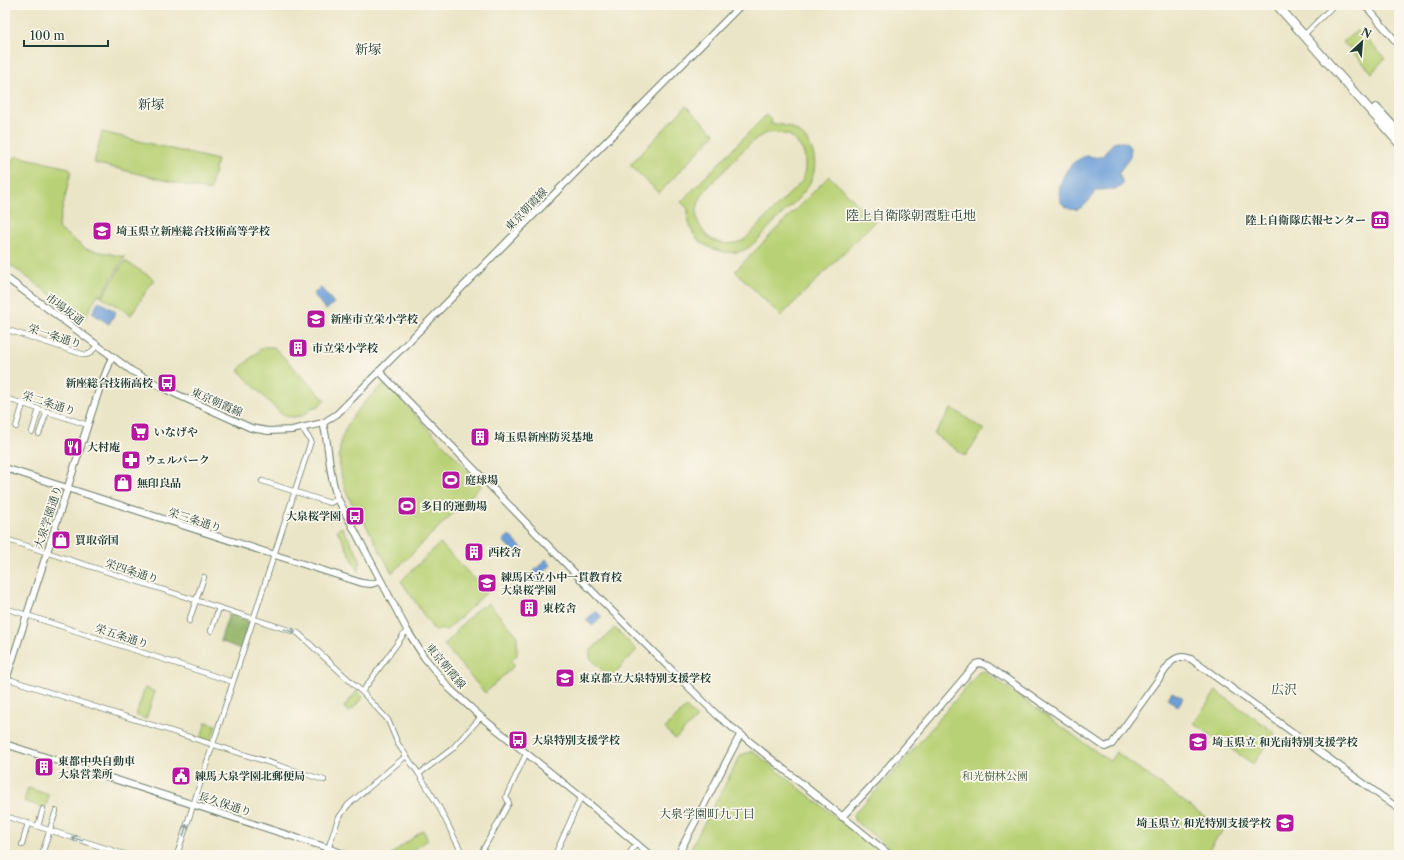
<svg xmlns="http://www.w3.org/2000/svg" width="1404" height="860" viewBox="0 0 1404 860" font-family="'Libre Caslon Text','Noto Serif JP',serif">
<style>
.green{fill:#b9d176;stroke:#6c8755;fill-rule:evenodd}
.forest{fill:#92b367;stroke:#58784e}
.water{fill:#6d9fd8;stroke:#466e86}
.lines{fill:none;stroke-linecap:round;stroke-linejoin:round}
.street-casing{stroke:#667867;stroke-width:6}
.secondary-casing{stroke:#667867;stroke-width:8}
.highway-casing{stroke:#667867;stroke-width:10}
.street{stroke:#fff;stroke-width:4.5}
.secondary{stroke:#fff;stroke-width:6}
.highway{stroke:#fff;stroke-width:8}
.oneway{stroke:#8f9e9a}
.labels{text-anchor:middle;stroke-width:3.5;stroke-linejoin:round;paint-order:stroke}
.street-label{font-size:11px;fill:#1f3d34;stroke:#fbf7ec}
.poi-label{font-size:11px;font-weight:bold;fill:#1f3d34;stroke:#fbf7ec;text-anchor:start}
.park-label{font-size:11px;fill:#3e5b41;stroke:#fbf7ec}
.neighbourhood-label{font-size:12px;fill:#1f3d34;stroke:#fbf7ec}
.quarter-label{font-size:13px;fill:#1f3d34;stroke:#fbf7ec}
</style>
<rect width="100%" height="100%" fill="#fbf7ec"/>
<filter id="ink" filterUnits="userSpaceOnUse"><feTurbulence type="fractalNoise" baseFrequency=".025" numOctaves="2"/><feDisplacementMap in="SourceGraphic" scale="8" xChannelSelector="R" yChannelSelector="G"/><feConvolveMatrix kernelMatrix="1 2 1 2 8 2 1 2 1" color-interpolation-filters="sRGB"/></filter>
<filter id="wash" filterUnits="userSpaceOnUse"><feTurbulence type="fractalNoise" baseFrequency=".012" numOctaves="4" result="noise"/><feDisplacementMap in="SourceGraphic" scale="16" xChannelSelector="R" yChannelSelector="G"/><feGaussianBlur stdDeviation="0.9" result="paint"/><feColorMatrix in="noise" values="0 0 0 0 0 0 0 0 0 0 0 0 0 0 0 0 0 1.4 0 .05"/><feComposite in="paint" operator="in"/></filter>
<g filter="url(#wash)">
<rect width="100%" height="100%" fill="#ebe5c7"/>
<path class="green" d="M1357 30 1385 58 1372 73 1343 42Z
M686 106 715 134 659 193 630 165Z
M766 115 772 121 770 124C799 122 823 149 812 178 806 194 786 210 774 222 767 229 761 238 753 244 749 248 743 251 737 252 726 254 714 250 705 245 692 238 687 222 688 209L681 202ZM772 132 789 135 795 140 803 151 805 158V169L802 181 799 184 744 240C733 245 722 245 711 239 705 235 701 229 698 222 691 198 715 180 729 166 742 152 753 136 772 132Z
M102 132 217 160 210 191 94 163Z
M17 156 69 168 71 172 58 228 86 249 125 257 101 296 98 294 84 319 5 261V187L12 160Z
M829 176 875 221 781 316 735 271Z
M125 261 154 279 131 315 102 297Z
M263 347H274L325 400 319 406 311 408 306 414 301 416 293 417 286 416 279 412 238 370Z
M385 383 482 485 392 573 362 518C341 492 331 454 348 424 357 408 372 395 385 383Z
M952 408 984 430 965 456 934 434Z
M342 527 360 559 359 572 337 530Z
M440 543 487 592 447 630H434L401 581Z
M488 603 517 635V655L511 661 515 665 485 693 444 645 457 632 456 630 481 606 483 608Z
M615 628 637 650 610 678 590 658V651Z
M984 671 1105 758 1110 761 1116 752 1223 830 1205 855H898L854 820 853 815 896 770 979 672Z
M145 688 155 692 146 719 136 715Z
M357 691 363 697 349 713 344 707Z
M1216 691 1275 733 1253 764 1194 723Z
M686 707 697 718 675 739 665 728Z
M206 722 216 725 211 741 201 738Z
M753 751 883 855H687L741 755Z
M28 788 49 795 45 808 24 801Z
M423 830 428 840 414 849 408 855H390Z"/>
<path class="forest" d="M229 614 248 621 249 623 241 649 220 641Z"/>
<path class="water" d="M1117 141C1122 141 1126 142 1129 146 1135 157 1123 164 1119 173L1123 184 1121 187 1114 189 1097 190C1091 196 1088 205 1080 208 1077 210 1072 210 1068 208 1051 201 1062 174 1071 165 1074 162 1082 157 1087 156 1092 156 1097 159 1102 156 1108 151 1109 145 1117 141Z
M321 288 334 303 326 310 313 294Z
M99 301 116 312 109 324 92 313Z
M509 535 524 550 518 556 503 541Z
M546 559 551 565 536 580 531 574Z
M596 611 602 617 592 626 586 620Z
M1172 692 1183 698 1178 706 1167 699Z"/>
</g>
<g filter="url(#ink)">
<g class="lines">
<defs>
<path id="street" d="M1307 32 1334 5
M5 329 85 355 89 354 97 346
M5 398 88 425
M16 427 23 404
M32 432 39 409
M39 434 47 411
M262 481 330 503 338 499
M5 539 298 633 362 692 388 720 398 744 419 774 438 805 463 855
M5 608 233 682
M189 621 204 577
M211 631 219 608
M5 678 324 780
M362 692 407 630
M419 774 452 749 481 717
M5 816 127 855
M38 826 43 809
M22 845 28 823
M43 851 56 811
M177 855 311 441 302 428
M326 855 338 819 348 805 406 756
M480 855 509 803 506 797 526 754
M555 855 581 797
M628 855 637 843"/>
<path id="secondary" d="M1365 5 1399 45
M5 277 132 371 167 390 251 428 268 431 292 430 323 423 337 414 741 5
M379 371 600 599 718 716 890 855
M323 423C330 448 328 475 338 499L407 630 424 657 450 689 481 717 581 797 650 855
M5 468 362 583 371 584 381 581
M5 683 99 390 112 357
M5 744 328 848 346 855
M842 817 877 780 976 664 980 663 988 666 1105 747 1112 744 1171 662C1178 656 1183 656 1191 659L1399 809
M678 855 740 735"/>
<path id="highway" d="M1277 5 1399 143
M1376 108 1399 133"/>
</defs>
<use href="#street" class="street-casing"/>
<use href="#secondary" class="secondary-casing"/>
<use href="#highway" class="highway-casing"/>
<use href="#street" class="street"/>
<use href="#secondary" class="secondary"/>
<use href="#highway" class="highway"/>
</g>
<defs><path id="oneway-shaft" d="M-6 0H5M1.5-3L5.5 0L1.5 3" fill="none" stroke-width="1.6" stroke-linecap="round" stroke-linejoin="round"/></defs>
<g class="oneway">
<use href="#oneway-shaft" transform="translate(290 631) rotate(17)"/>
<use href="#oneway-shaft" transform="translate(185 830) rotate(-72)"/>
<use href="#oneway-shaft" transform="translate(77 839) rotate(-162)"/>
</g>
</g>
<defs>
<symbol id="museum-square" viewBox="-11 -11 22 22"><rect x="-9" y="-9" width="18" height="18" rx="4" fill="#b5179e" stroke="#fbf7ec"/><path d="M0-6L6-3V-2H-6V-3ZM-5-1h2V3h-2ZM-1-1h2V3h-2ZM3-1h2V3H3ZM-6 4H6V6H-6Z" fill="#fff"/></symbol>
<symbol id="school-square" viewBox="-11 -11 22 22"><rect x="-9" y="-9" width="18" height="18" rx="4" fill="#b5179e" stroke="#fbf7ec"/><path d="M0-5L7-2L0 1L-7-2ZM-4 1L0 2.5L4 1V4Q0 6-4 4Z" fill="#fff"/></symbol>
<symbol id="building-square" viewBox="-11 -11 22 22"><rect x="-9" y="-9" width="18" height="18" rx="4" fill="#b5179e" stroke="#fbf7ec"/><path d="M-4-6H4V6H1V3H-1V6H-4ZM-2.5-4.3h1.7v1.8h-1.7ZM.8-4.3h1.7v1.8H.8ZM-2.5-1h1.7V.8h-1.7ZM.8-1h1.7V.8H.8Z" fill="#fff"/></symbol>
<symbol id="bus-square" viewBox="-11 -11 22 22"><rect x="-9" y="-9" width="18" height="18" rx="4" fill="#b5179e" stroke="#fbf7ec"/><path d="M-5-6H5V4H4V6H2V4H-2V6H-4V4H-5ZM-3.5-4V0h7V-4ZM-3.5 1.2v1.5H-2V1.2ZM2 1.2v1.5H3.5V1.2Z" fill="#fff"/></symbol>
<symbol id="supermarket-square" viewBox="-11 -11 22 22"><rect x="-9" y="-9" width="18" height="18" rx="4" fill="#b5179e" stroke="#fbf7ec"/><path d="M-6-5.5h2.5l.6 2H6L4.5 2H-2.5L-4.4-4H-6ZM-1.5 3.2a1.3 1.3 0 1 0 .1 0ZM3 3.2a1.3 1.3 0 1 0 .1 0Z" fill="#fff"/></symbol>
<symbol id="restaurant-square" viewBox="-11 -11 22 22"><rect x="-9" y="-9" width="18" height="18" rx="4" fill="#b5179e" stroke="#fbf7ec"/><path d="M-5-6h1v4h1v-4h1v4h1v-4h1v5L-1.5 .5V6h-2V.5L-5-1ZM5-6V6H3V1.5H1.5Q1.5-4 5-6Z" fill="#fff"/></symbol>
<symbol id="pharmacy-square" viewBox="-11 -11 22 22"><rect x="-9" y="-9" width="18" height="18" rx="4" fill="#b5179e" stroke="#fbf7ec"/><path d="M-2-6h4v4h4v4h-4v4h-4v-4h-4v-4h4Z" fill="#fff"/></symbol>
<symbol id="stadium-square" viewBox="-11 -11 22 22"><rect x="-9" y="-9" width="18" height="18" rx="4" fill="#b5179e" stroke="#fbf7ec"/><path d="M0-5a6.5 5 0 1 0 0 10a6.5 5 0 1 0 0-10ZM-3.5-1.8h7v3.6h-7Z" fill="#fff"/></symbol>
<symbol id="shop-square" viewBox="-11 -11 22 22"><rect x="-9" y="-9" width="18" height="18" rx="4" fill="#b5179e" stroke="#fbf7ec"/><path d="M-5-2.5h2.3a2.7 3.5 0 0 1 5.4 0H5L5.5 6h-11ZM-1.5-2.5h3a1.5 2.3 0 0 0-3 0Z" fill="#fff"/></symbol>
<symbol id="civic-square" viewBox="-11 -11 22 22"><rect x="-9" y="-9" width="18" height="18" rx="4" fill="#b5179e" stroke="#fbf7ec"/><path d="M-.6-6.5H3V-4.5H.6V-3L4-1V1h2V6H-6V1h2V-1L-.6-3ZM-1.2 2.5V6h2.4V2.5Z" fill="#fff"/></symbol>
</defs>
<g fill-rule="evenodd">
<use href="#museum-square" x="1369" y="209" width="22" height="22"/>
<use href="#school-square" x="91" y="220" width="22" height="22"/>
<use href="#school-square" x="305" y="308" width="22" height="22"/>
<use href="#building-square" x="287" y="337" width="22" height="22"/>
<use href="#bus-square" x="156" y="372" width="22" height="22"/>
<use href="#supermarket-square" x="129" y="421" width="22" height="22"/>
<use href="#building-square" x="469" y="426" width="22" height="22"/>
<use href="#restaurant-square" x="62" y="436" width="22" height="22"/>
<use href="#pharmacy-square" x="120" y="449" width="22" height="22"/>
<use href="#stadium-square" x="440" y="469" width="22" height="22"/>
<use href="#shop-square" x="112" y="472" width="22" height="22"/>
<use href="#stadium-square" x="396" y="495" width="22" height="22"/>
<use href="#bus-square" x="344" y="505" width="22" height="22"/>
<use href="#shop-square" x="50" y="529" width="22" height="22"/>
<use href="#building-square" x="463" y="541" width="22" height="22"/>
<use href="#school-square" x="476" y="572" width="22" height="22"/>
<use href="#building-square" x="518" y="597" width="22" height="22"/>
<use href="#school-square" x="554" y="667" width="22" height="22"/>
<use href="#bus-square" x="507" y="729" width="22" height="22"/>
<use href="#school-square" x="1187" y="731" width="22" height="22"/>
<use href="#building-square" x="33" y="756" width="22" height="22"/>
<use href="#civic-square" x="170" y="765" width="22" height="22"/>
<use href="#school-square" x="1274" y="812" width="22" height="22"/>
</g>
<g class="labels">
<g class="street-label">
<text transform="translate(526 209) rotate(-46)" y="4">東京朝霞線</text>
<text transform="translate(65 309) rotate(37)" y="4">市場坂通</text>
<text transform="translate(55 336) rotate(18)" y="4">栄一条通り</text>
<text transform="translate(217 402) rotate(24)" y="4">東京朝霞線</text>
<text transform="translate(49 403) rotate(18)" y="4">栄二条通り</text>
<text transform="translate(48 517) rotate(-72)" y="4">大泉学園通り</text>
<text transform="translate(195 520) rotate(18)" y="4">栄三条通り</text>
<text transform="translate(132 571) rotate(18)" y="4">栄四条通り</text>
<text transform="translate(122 636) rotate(18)" y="4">栄五条通り</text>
<text transform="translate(446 666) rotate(50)" y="4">東京朝霞線</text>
<text transform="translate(225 804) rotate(18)" y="4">長久保通り</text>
</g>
<g class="poi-label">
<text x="1366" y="224" text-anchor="end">陸上自衛隊広報センター</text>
<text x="116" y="235">埼玉県立新座総合技術高等学校</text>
<text x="330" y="323">新座市立栄小学校</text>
<text x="312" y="352">市立栄小学校</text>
<text x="153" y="387" text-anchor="end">新座総合技術高校</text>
<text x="154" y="436">いなげや</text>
<text x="494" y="441">埼玉県新座防災基地</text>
<text x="87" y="451">大村庵</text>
<text x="145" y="464">ウェルパーク</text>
<text x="465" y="484">庭球場</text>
<text x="137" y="487">無印良品</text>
<text x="421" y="510">多目的運動場</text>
<text x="341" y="520" text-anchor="end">大泉桜学園</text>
<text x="75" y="544">買取帝国</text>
<text x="488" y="556">西校舎</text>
<text x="501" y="581">練馬区立小中一貫教育校<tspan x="501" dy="13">大泉桜学園</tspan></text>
<text x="543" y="612">東校舎</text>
<text x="579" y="682">東京都立大泉特別支援学校</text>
<text x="532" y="744">大泉特別支援学校</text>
<text x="1212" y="746">埼玉県立 和光南特別支援学校</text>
<text x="58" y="765">東都中央自動車<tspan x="58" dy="13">大泉営業所</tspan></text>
<text x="195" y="780">練馬大泉学園北郵便局</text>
<text x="1271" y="827" text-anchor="end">埼玉県立 和光特別支援学校</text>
</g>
<g class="park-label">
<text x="995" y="780">和光樹林公園</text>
</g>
<g class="neighbourhood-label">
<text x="707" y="818">大泉学園町九丁目</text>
</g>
<g class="quarter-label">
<text x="368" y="54">新塚</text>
<text x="151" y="109">新塚</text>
<text x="911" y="220">陸上自衛隊朝霞駐屯地</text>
<text x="1284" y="694">広沢</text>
</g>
</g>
<rect width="1404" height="860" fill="none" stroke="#fbf7ec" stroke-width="20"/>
<g transform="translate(1362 42) rotate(26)" stroke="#fbf7ec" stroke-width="3" paint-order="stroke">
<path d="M0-3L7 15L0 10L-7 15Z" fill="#1f3d34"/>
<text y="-6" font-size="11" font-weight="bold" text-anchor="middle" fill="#1f3d34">N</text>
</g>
<path d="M24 40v6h84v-6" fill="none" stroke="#1f3d34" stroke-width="2"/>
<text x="30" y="40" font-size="12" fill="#1f3d34" stroke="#fbf7ec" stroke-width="3" paint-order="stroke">100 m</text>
</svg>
